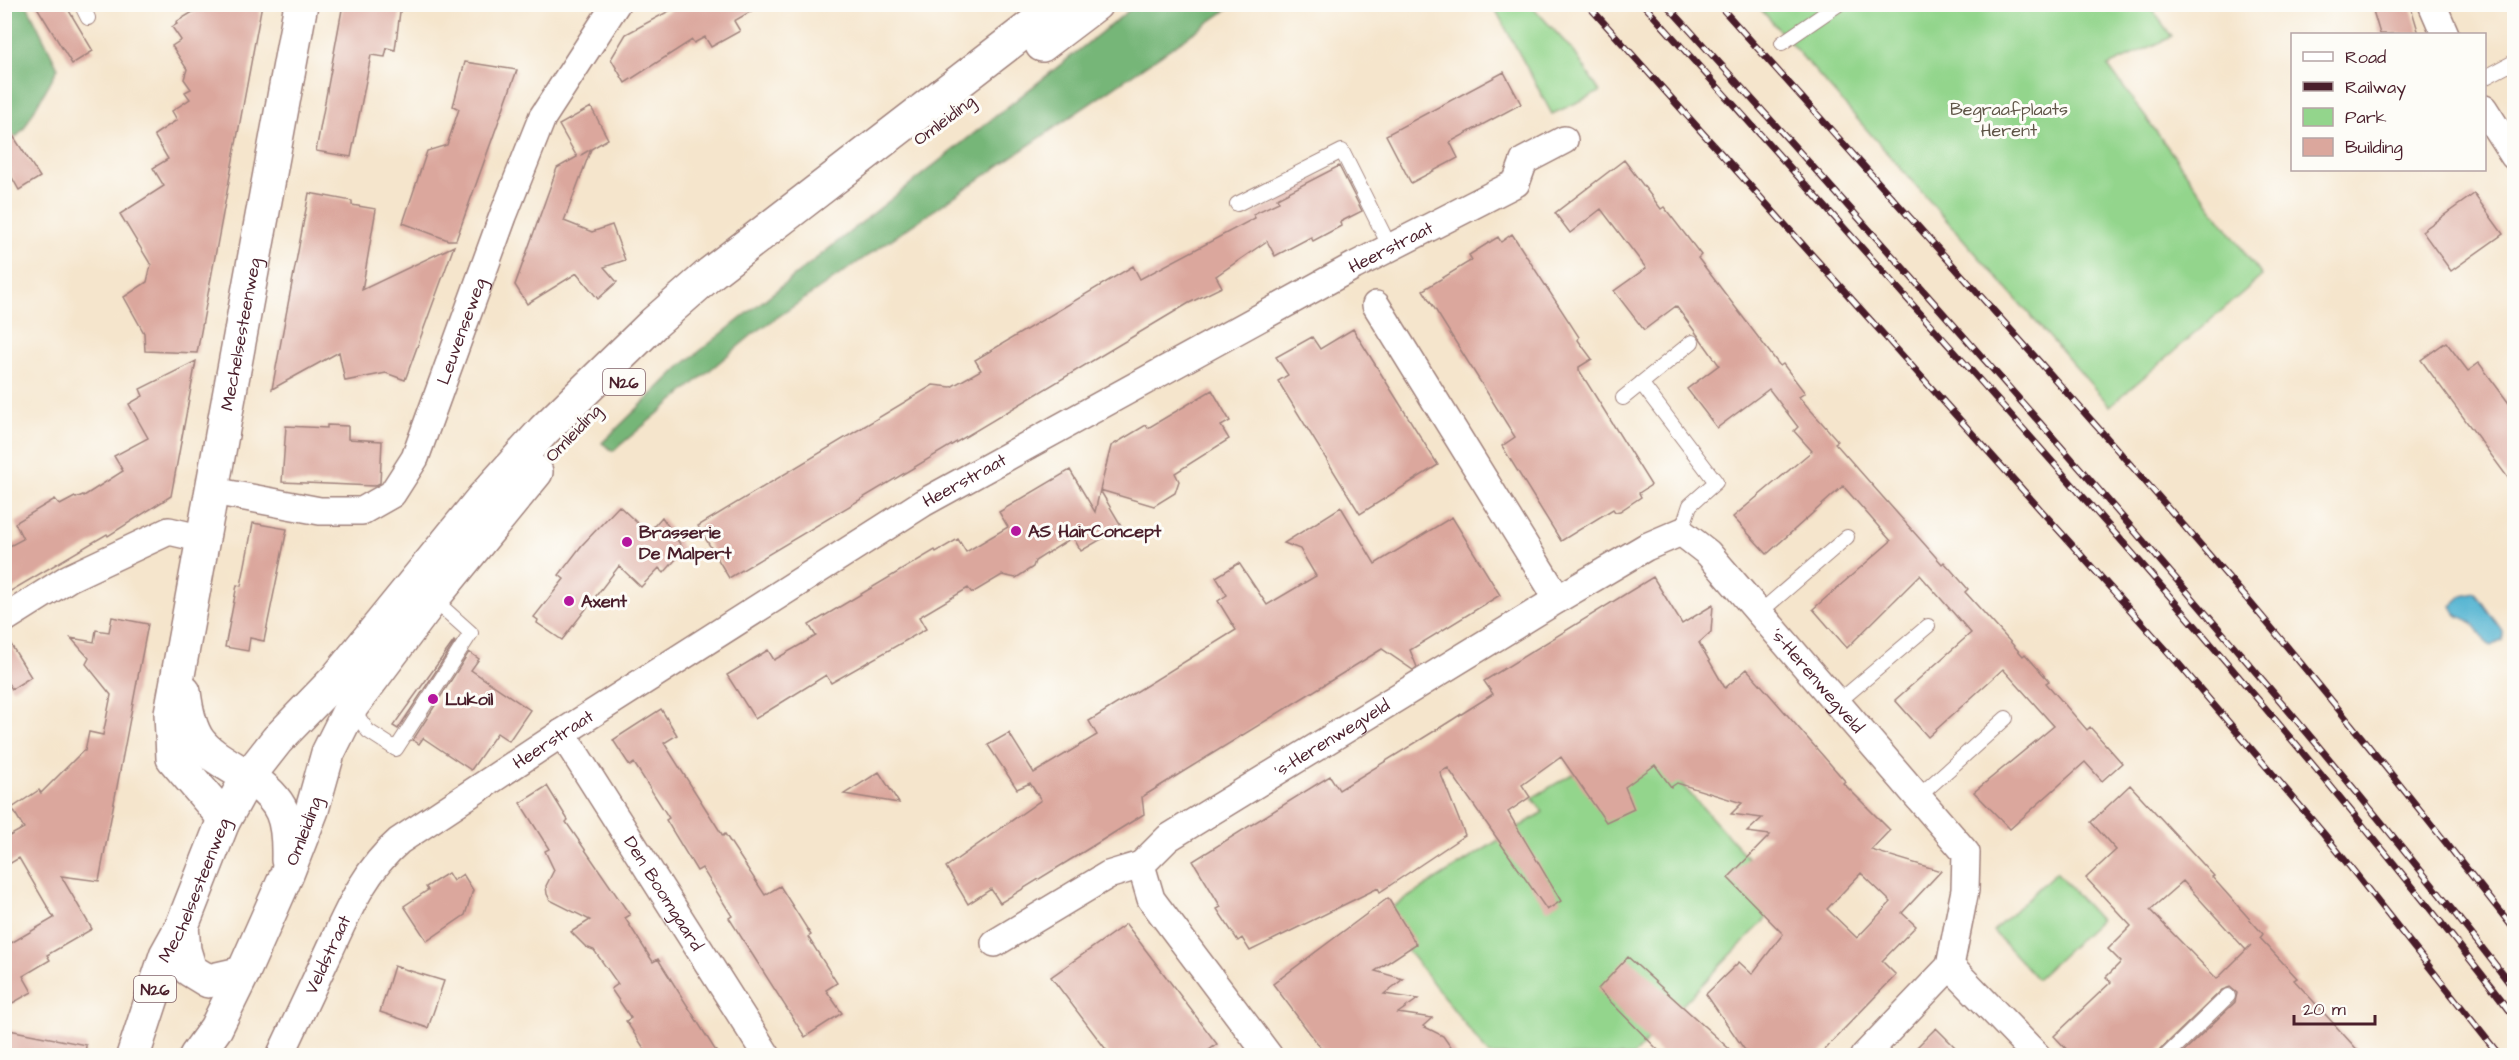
<svg xmlns="http://www.w3.org/2000/svg" width="2519" height="1060" viewBox="0 0 2519 1060" font-family="'Architects Daughter',sans-serif">
<style>
.green{fill:#93d58c;stroke:#6e7a5c;stroke-width:1.5}
.forest{fill:#76b678;stroke:#606a52;stroke-width:1.5}
.water{fill:#52b4d1;stroke:#4e6a7e;stroke-width:1.5}
.building{fill:#dba79d;fill-rule:evenodd}
.lines{fill:none;stroke-linecap:round;stroke-linejoin:round}
.lane-casing{stroke:#a0827c;stroke-width:16}
.street-casing{stroke:#a0827c;stroke-width:30}
.secondary-casing{stroke:#a0827c;stroke-width:36}
.primary-casing{stroke:#a0827c;stroke-width:36}
.lane{stroke:#fff;stroke-width:14}
.street{stroke:#fff;stroke-width:27}
.secondary{stroke:#fff;stroke-width:33}
.primary{stroke:#fff;stroke-width:33}
.rail-casing{stroke:#4a1f2b;stroke-width:7}
.rail{stroke:#fdfcf7;stroke-width:4.5;stroke-dasharray:14;stroke-linecap:butt}
.poi-dot{fill:#b5179e;stroke:#fdfcf7;stroke-width:2}
.labels{text-anchor:middle;stroke-width:6;stroke-linejoin:round;paint-order:stroke}
.shield{fill:#fdfcf7;stroke:#806168;stroke-width:1.5}
.shield-label{font-size:16px;font-weight:bold;fill:#4a1f2b}
.park-label{font-size:18px;fill:#605648;stroke:#fdfcf7}
.street-label{font-size:18px;fill:#4a1f2b;stroke:#fdfcf7}
.poi-label{font-size:18px;font-weight:bold;fill:#4a1f2b;stroke:#fdfcf7;text-anchor:start}
</style>
<rect width="100%" height="100%" fill="#fdfcf7"/>
<filter id="ink" filterUnits="userSpaceOnUse"><feTurbulence type="fractalNoise" baseFrequency=".0167" numOctaves="2"/><feDisplacementMap in="SourceGraphic" scale="12" xChannelSelector="R" yChannelSelector="G"/><feConvolveMatrix kernelMatrix="1 2 1 2 8 2 1 2 1" color-interpolation-filters="sRGB"/></filter>
<filter id="wash" filterUnits="userSpaceOnUse"><feTurbulence type="fractalNoise" baseFrequency=".008" numOctaves="4" result="noise"/><feDisplacementMap in="SourceGraphic" scale="24" xChannelSelector="R" yChannelSelector="G"/><feGaussianBlur stdDeviation="1.35" result="paint"/><feColorMatrix in="noise" values="0 0 0 0 0 0 0 0 0 0 0 0 0 0 0 0 0 1.4 0 .05"/><feComposite in="paint" operator="in"/></filter>
<g filter="url(#wash)">
<rect width="100%" height="100%" fill="#f5e5cc"/>
<path class="green" d="M1493 5H1531L1575 53 1600 92 1552 114Z
M1757 5H2149L2172 37 2108 66 2262 276 2110 406Z
M1637 735 1785 899 1633 1056 1489 1055 1380 915 1543 812 1532 798Z
M2056 872 2100 920 2037 979 1993 931Z"/>
<path class="forest" d="M1137 4 1234 5 753 334 613 451 602 443 681 366Z
M5 5H27L58 68 23 130 5 148Z"/>
<path class="water" d="M2475 593 2503 632V640L2492 646C2481 642 2482 631 2473 624 2463 615 2458 621 2451 606L2462 596Z"/>
<g id="blocks">
<path class="building" d="M35 4H65L93 51 72 64Z
M206 4H262L197 353 145 351 144 333 124 297 147 282 151 265 120 214 164 186 153 168 168 159 154 135 177 120 172 111 190 99 185 92 191 89 184 79 187 69 172 46 181 40 172 27 177 24 176 22Z
M343 4H401L395 50 387 48 385 57 371 55 351 157 316 151Z
M682 4H764L734 21 740 31 711 47 705 37 694 43 692 40 625 83 611 59 626 34Z
M2371 4H2410L2419 34H2380Z
M465 62 517 70 456 240H448L403 223 427 151 447 145 459 109 453 106Z
M1504 72 1521 104 1450 142 1458 158 1411 183 1386 135Z
M591 107 608 139 581 155 591 149 564 221 592 232 612 225 625 260 604 267 617 282 598 299 577 273 527 304 515 285 557 168 577 157 559 125Z
M4 122 40 177 19 190 4 163Z
M1624 160 1661 209 1664 207 1701 255 1698 258 1780 366 1783 364 1805 393 1799 397 1838 441 1835 443 1942 564 1944 562 1968 589 1965 592 2023 656 2025 654 2049 681 2046 683 2087 730 2090 727 2122 763 2102 781 2085 762 2010 829 1974 792 2054 726 2003 669 1928 737 1895 700 1971 633 1920 575 1847 648 1813 609 1891 541 1858 503 1843 486 1767 554 1733 517 1812 451 1794 431 1798 427 1769 389 1717 428 1687 389 1719 365 1699 337 1676 306 1644 330 1614 291 1646 268 1601 209 1570 233 1555 213Z
M1339 166 1362 211 1340 222 1341 226 1313 241 1311 237 1275 256 1267 241 1216 276 1222 287 1189 303 729 578 698 526 933 385 951 387 981 370 975 360 1133 266 1140 279 1255 218 1253 214 1279 202 1277 198Z
M309 193 352 201V205L376 209 362 290 454 246 405 380 386 373 345 381 339 352 272 389Z
M2474 194 2503 234 2451 271 2422 231Z
M1512 234 1579 337 1578 340 1592 359 1579 367V370L1651 485 1639 493 1641 497 1620 511 1615 512 1613 509 1561 541 1502 446 1515 437 1423 290 1472 260 1469 255 1498 237 1501 242Z
M1353 329 1438 465 1360 514 1278 381 1288 375 1276 357 1312 337 1320 349Z
M2446 342 2468 371 2479 363 2514 410V486L2421 360Z
M196 361 171 496 108 536 107 534 4 595V549L23 539 15 523 55 499 60 505 75 497 76 498 83 495 84 496 123 471 114 456 148 438 129 404 143 396 140 389Z
M1212 390 1230 421 1221 426 1229 439 1175 473 1179 481 1175 493 1154 506 1100 490 1111 446 1146 425 1148 428Z
M327 425 348 426V439L382 441 380 483 374 486 282 482 286 426 327 428Z
M1070 470 1095 512 1100 490 1122 527 1081 551 1073 537 1035 561 1033 567 1016 578 1002 575 972 593 968 588 919 617 926 629 831 683 826 675 755 719 727 675 768 650 774 660 816 636 809 625 935 550 936 552 958 539 966 552 1008 527 999 512Z
M619 506 648 533 662 517 684 550 664 573 659 568 641 587 619 566 562 640 537 623 538 620 534 617 564 579 559 575 582 545Z
M1341 507 1375 564 1452 517 1500 595 1410 650 1417 667 1413 670 1382 649 1142 797 1144 814 1083 852 1000 903 991 889 968 904 946 867 1041 800 1030 783 1017 789 988 745 1009 733 1034 773 1097 735 1089 721 1236 630 1218 601 1227 595 1216 577 1239 563 1267 605 1316 576 1300 549 1284 543Z
M253 523 287 529 264 641 250 638 248 651 225 647 237 585 241 586Z
M1653 577 1682 624 1713 605 1711 632 1699 643 1725 688 1747 669 1845 781 1843 783 1890 830 1871 850 1941 871 1902 913 1916 926 1882 961 1896 975 1818 1056H1749L1706 994 1739 962 1752 974 1783 934 1728 878 1770 835 1747 832 1762 818 1731 814 1742 803 1677 783 1671 787 1655 765 1625 787 1634 809 1606 822 1561 757 1522 785 1530 797 1508 812 1561 901 1547 910 1448 768 1440 772 1465 835 1380 892 1378 888 1250 951 1242 938 1238 941 1217 909 1221 907 1193 861 1330 776 1339 790 1441 727 1493 694 1484 681ZM1861 873 1891 902 1857 938 1827 909Z
M112 617 148 624 99 881 61 876 92 929 47 955 50 960 23 976 32 992 4 1008V944L6 946 54 918 19 858 4 867V839L24 828 12 808 39 790 41 793 83 751H85L89 732 103 735 111 695 86 664 89 658 71 638 94 642 96 630 109 632Z
M5 635 31 677 12 689 4 678Z
M454 641 455 642 398 729 393 726Z
M469 652 479 659 471 670 530 710 509 741 497 733 471 770 423 738 419 744 413 740Z
M661 709 677 735 664 743 723 836 725 834 765 895 780 886 811 935 808 937 837 983 826 990 842 1013 805 1037 729 918 732 916 702 868 697 871 666 820 669 818 634 763 630 766 613 740Z
M879 772 899 803 844 794Z
M2130 785 2214 876 2212 877 2263 934 2260 938 2297 978 2294 980 2363 1056H2179L2235 1002 2237 993 2230 987 2222 990 2160 1050 2157 1056H2073L2054 1036 2111 982 2106 977 2121 962 2108 949 2131 926 2086 878 2116 850 2091 822ZM2183 881 2246 950 2251 945 2217 979 2150 910Z
M547 786 568 820 566 822 630 915 625 918 653 962 658 959 719 1056H649L626 1021 631 1018 611 989 618 984 594 950 586 947 571 932 590 920 550 900 547 894 546 886 554 870 545 851 549 849 520 803Z
M448 873 453 881 463 874 473 890 465 915 427 941 404 906 428 890 426 887Z
M1388 898 1416 944 1375 971 1403 979 1384 994 1418 999 1398 1013 1432 1018 1423 1026 1443 1036 1457 1056H1327L1273 984Z
M1126 924 1217 1044 1201 1056H1111L1051 977Z
M1628 957 1737 1056H1666L1660 1052 1598 989Z
M394 966 444 981 428 1028 380 1012Z
M1936 1028 1964 1056H1908Z
M4 1029 86 1045 85 1056H4Z"/>
</g>
</g>
<g filter="url(#ink)">
<use href="#blocks" fill-opacity="0" stroke="#a0827c" stroke-width="1.5"/>
<g class="lines">
<defs>
<path id="lane" d="M81 4 88 18
M1782 43 1839 4
M2484 78 2514 62
M1237 204 1342 151 1390 247
M1641 383 1716 482 1690 505 1681 532
M1623 398 1692 342
M1759 613 1847 537
M1837 703 1928 626
M351 707 368 731 396 749 471 633 432 598
M1918 797 2006 718
M2166 1056 2228 996"/>
<g id="street">
<path d="M2432 4 2445 34"/>
<path d="M2484 109 2514 156"/>
<path d="M1376 305 1558 599"/>
<path id="s1" d="M213 491 320 511H362L392 494 415 458 503 216 542 118 616 4"/>
<path d="M4 619 69 578 169 531 204 539"/>
<path id="s2" d="M562 733 767 1056"/>
<path d="M995 943 1108 875 1141 865"/>
<path id="s3" d="M280 1056C296 1022 312 988 328 954 347 913 364 871 399 841L562 733 923 503 1354 266 1516 183 1524 161 1564 140"/>
<path id="s4" d="M1269 1056 1151 899 1141 865 1168 838 1558 599 1646 547 1681 532 1708 553 1966 853 1965 890 1950 966 2037 1056"/>
<path d="M1864 1056 1950 966"/>
</g>
<g id="secondary">
<path d="M184 692C191 747 203 749 248 777"/>
<path id="s5" d="M223 822 220 813 173 758 171 713 301 4"/>
</g>
<g id="primary">
<path d="M1042 45 1096 4"/>
<path d="M248 777C284 800 289 819 288 860"/>
<path d="M182 926 184 950 190 970 208 981 243 973"/>
<path id="s6" d="M133 1056 166 955 182 926 223 822 248 777 277 740 336 679 482 499 544 430 654 323 711 273 1060 4"/>
<path id="s7" d="M196 1056 216 1028 243 973 287 874 312 810 328 753 351 707 433 598 536 472"/>
</g>
</defs>
<use href="#lane" class="lane-casing"/>
<use href="#street" class="street-casing"/>
<use href="#secondary" class="secondary-casing"/>
<use href="#primary" class="primary-casing"/>
<use href="#lane" class="lane"/>
<use href="#street" class="street"/>
<use href="#secondary" class="secondary"/>
<use href="#primary" class="primary"/>
<defs>
<path id="rail" d="M1587 4 2177 662 2324 834 2500 1056
M1643 4C1763 137 1882 270 2001 404 2178 603 2352 805 2514 1016
M1666 4C1814 167 1960 331 2105 497 2245 658 2384 820 2514 989
M1718 4C1895 202 2075 398 2248 600 2339 708 2427 818 2514 929"/>
</defs>
<use href="#rail" class="rail-casing"/>
<use href="#rail" class="rail"/>
</g>
</g>
<g class="poi-dot">
<circle cx="1016" cy="531" r="6"/>
<circle cx="627" cy="542" r="6"/>
<circle cx="569" cy="601" r="6"/>
<circle cx="433" cy="699" r="6"/>
</g>
<g class="labels">
<g class="shield">
<rect x="603" y="369" width="42" height="26" rx="4.5"/>
<rect x="134" y="976" width="42" height="26" rx="4.5"/>
</g>
<g class="shield-label">
<text x="624" y="388">N26</text>
<text x="155" y="995">N26</text>
</g>
<g class="park-label">
<text x="2009" y="115">Begraafplaats<tspan x="2009" dy="21">Herent</tspan></text>
</g>
<g class="street-label">
<text transform="translate(944 120) rotate(-37)" y="6">Omleiding</text>
<text dy="6" stroke="none"><textPath href="#s3" startOffset="1404">Heerstraat</textPath></text>
<text dy="6" stroke="none"><textPath href="#s1" startOffset="363">Leuvenseweg</textPath></text>
<text dy="6" stroke="none"><textPath href="#s5" startOffset="512">Mechelsesteenweg</textPath></text>
<text transform="translate(573 433) rotate(-46)" y="6">Omleiding</text>
<text dy="6" stroke="none"><textPath href="#s3" startOffset="918">Heerstraat</textPath></text>
<text dy="6" stroke="none"><textPath href="#s4" startOffset="1070">'s-Herenwegveld</textPath></text>
<text dy="6" stroke="none"><textPath href="#s3" startOffset="432">Heerstraat</textPath></text>
<text dy="6" stroke="none"><textPath href="#s4" startOffset="462">'s-Herenwegveld</textPath></text>
<text dy="6" stroke="none"><textPath href="#s7" startOffset="250">Omleiding</textPath></text>
<text dy="6" stroke="none"><textPath href="#s6" startOffset="177">Mechelsesteenweg</textPath></text>
<text dy="6" stroke="none"><textPath href="#s2" startOffset="190">Den Boomgaard</textPath></text>
<text dy="6" stroke="none"><textPath href="#s3" startOffset="112">Veldstraat</textPath></text>
</g>
<g class="poi-label">
<text x="1028" y="537">AS HairConcept</text>
<text x="639" y="538">Brasserie<tspan x="639" dy="21">De Malpert</tspan></text>
<text x="581" y="607">Axent</text>
<text x="445" y="705">Lukoil</text>
</g>
</g>
<rect width="2519" height="1060" fill="none" stroke="#fdfcf7" stroke-width="24"/>
<rect x="2291" y="33" width="195" height="138" fill="#fdfcf7" stroke="#b5a4a5" stroke-width="1.5"/>
<rect x="2303" y="52" width="30" height="9" fill="#ffffff" stroke="#b5a4a5" stroke-width="1.5"/>
<text x="2345" y="63" font-size="18" fill="#4a1f2b">Road</text>
<rect x="2303" y="82" width="30" height="9" fill="#4a1f2b" stroke="#b5a4a5" stroke-width="1.5"/>
<text x="2345" y="93" font-size="18" fill="#4a1f2b">Railway</text>
<rect x="2303" y="108" width="30" height="18" fill="#93d58c" stroke="#b5a4a5" stroke-width="1.5"/>
<text x="2345" y="123" font-size="18" fill="#4a1f2b">Park</text>
<rect x="2303" y="138" width="30" height="18" fill="#dba79d" stroke="#b5a4a5" stroke-width="1.5"/>
<text x="2345" y="153" font-size="18" fill="#4a1f2b">Building</text>
<path d="M2294 1015v9h81v-9" fill="none" stroke="#4a1f2b" stroke-width="3"/>
<text x="2303" y="1015" font-size="18" fill="#4a1f2b" stroke="#fdfcf7" stroke-width="4.5" paint-order="stroke">20 m</text>
</svg>
